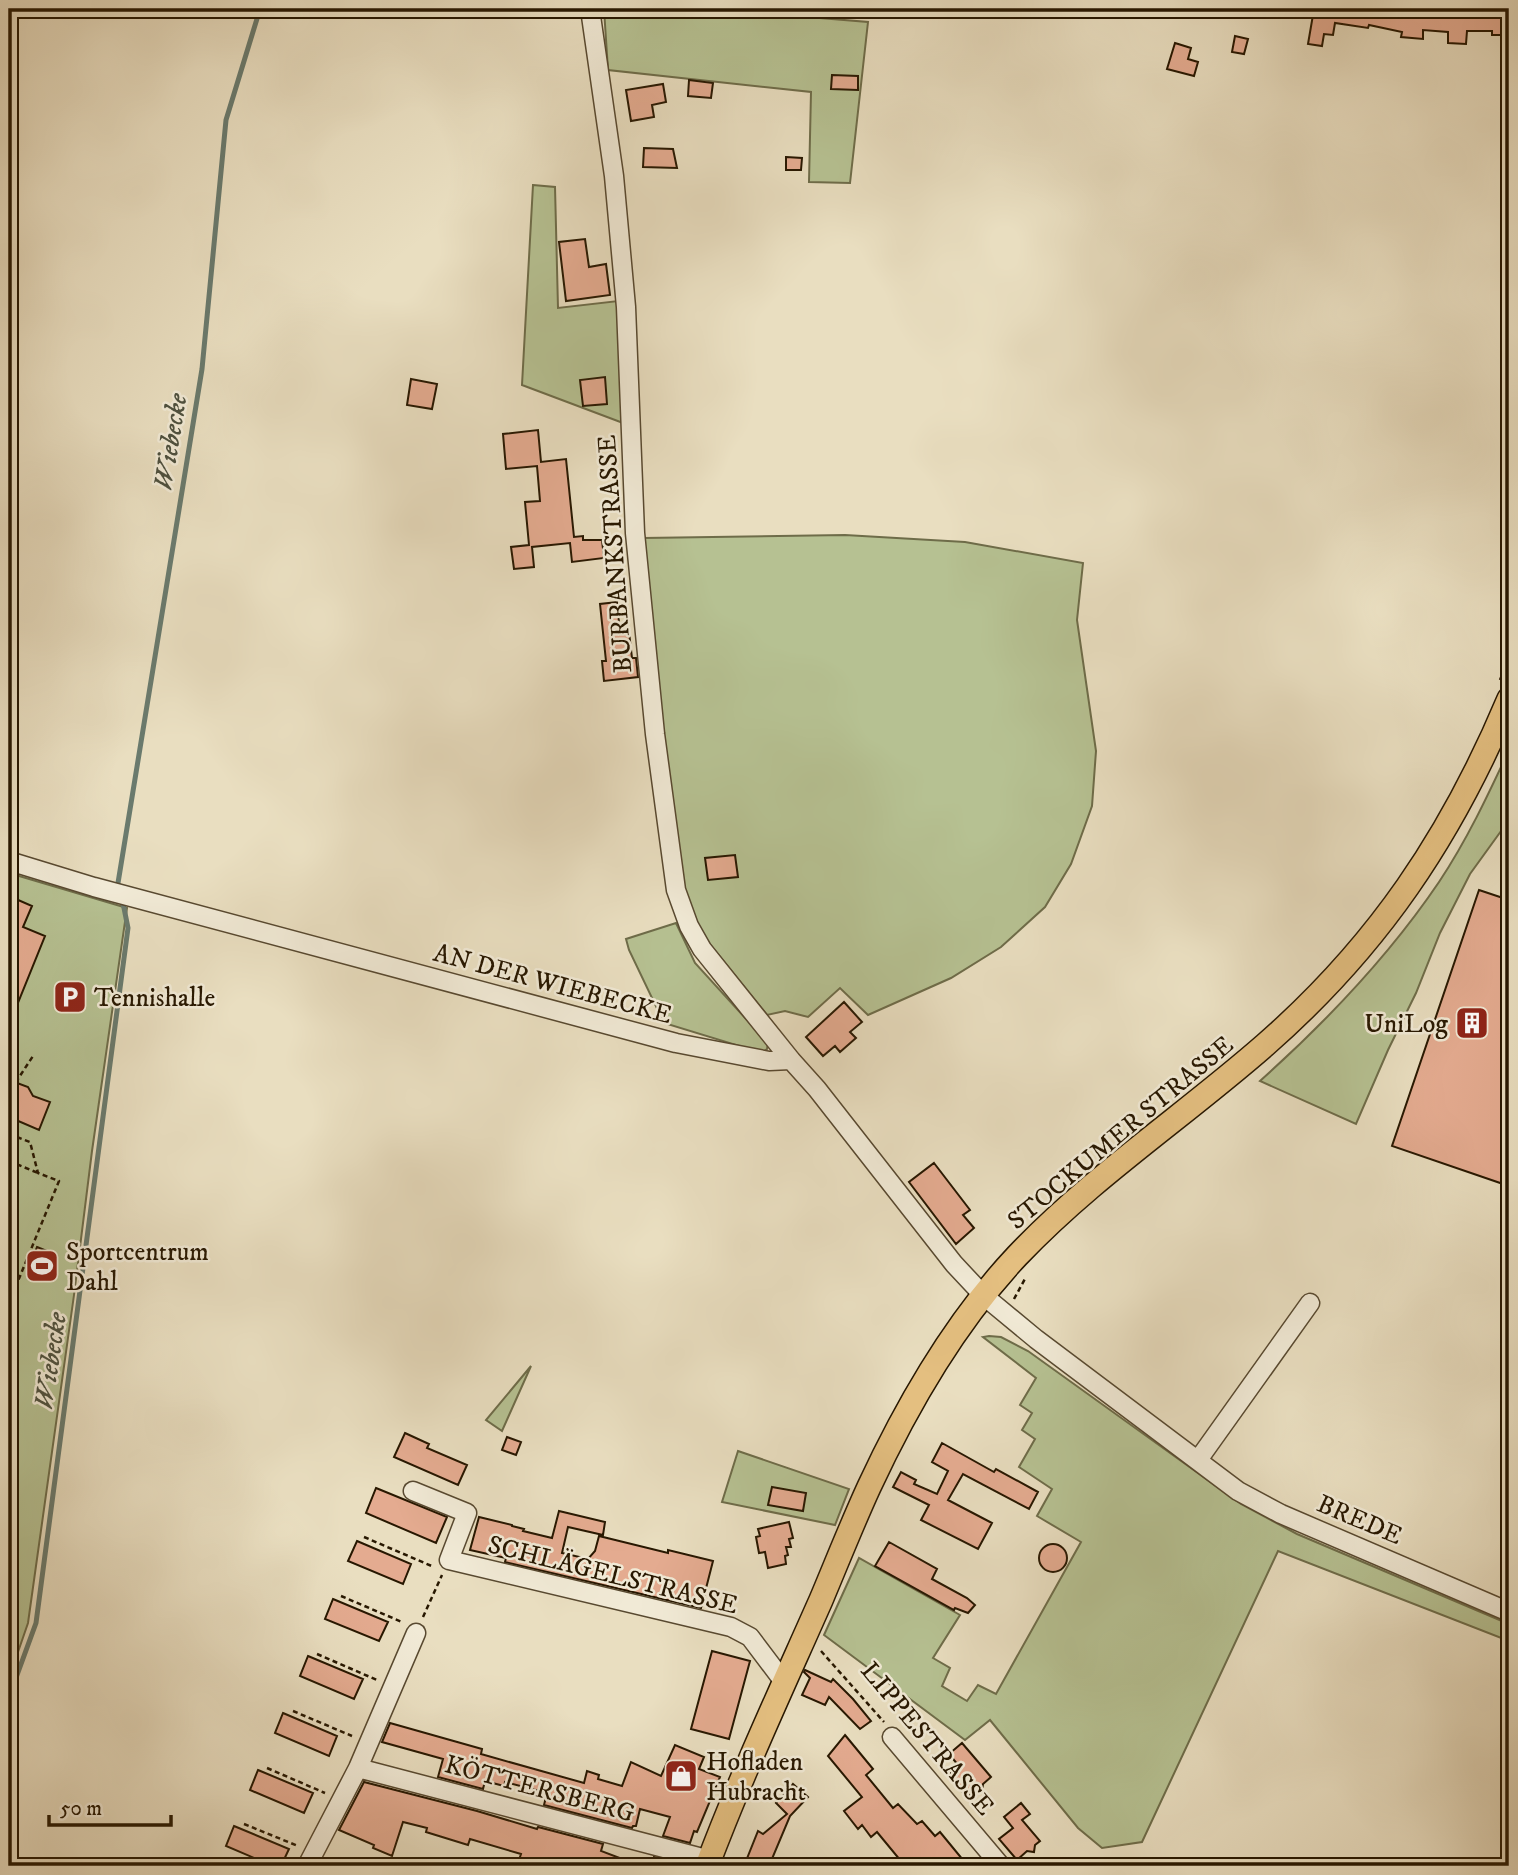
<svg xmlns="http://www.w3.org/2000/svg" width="1518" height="1875" viewBox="0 0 1518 1875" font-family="'IM FELL DW Pica',serif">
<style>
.green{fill:#b6c192;stroke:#6e6c49;stroke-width:2}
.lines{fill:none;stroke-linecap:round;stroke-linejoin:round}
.stream{stroke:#6a7a6d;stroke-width:5}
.building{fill:#e4ab90;stroke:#271700;stroke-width:2}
.minor-casing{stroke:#584930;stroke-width:21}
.major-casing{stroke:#271700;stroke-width:26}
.path{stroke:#271700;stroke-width:2.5;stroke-dasharray:5 3.5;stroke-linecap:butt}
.minor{stroke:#f1ead6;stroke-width:18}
.major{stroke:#e4bf80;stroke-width:23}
.labels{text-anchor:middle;stroke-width:5;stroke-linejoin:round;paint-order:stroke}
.street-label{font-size:26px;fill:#271700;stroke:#f1ead6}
.poi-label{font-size:26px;fill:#271700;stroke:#f1ead6;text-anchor:start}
.water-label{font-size:28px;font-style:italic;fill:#4e513f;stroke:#f1ead6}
</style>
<rect width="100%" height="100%" fill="#e9dec0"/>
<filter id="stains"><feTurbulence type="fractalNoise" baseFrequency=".00286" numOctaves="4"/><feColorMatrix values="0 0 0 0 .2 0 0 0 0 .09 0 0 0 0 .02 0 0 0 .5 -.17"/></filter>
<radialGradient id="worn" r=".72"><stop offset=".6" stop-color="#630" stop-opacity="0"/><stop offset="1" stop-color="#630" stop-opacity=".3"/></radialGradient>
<path class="green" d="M604 9H758V13L868 22 850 183 809 182 811 92 608 70Z
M533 185 555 187 558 308 618 301 623 423 522 385Z
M845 535 965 542 1083 563 1077 620 1096 751 1092 806 1071 864 1045 907 1001 947 951 978 868 1015 840 988 808 1017 785 1011 767 1015 708 942 695 921 683 887 658 688 644 538Z
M1509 750V820L1470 874 1440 933 1416 993 1388 1050 1356 1124 1260 1081C1327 1021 1389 956 1439 882 1467 840 1488 795 1509 750Z
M9 873 127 908 92 1151 74 1295 28 1623 9 1678Z
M676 923 695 963 768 1043 767 1049 762 1053 664 1023 629 950 626 939Z
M989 1336 1001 1337 1028 1351 1241 1504 1297 1534 1509 1624V1641L1278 1551 1142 1842 1102 1848 1078 1828 990 1720 965 1740 824 1635 859 1558 960 1615 933 1658 950 1668 942 1686 967 1701 978 1685 996 1694 1081 1542 1037 1516 1052 1489 1019 1467 1035 1439 1022 1430 1032 1413 1020 1405 1036 1378 983 1337Z
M531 1366 502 1431 486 1420Z
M738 1451 849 1489 835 1525 722 1502Z"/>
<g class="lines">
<path class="stream" d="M118 883 202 369 226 120 260 9
M9 1697 36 1623 128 928 123 903"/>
</g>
<path class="building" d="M1314 9H1508L1506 35H1492V31H1467L1466 44 1448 43V32L1423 30V39L1401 37 1402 32 1369 25 1368 28 1335 23 1333 35 1324 34 1322 46 1308 44Z
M1235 36 1248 39 1244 54 1232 52Z
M1175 43 1191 48 1188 59 1198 62 1194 76 1167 69Z
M832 75 858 76V90L831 89Z
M689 80 713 83 711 98 688 96Z
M663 84 666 102 652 105 654 117 631 121 626 90Z
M644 148 673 149 677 168 643 167Z
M786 157 802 158 801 170H786Z
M585 239 589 267 606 264 610 295 566 301 559 242Z
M605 377 607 404 583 406 580 380Z
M411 379 437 384 432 409 407 405Z
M538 430 541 462 566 459 574 537 583 536V540H602L604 558 572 562 570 543 532 547 534 567 514 569 511 547 529 545 525 502 540 501 537 466 506 469 503 434Z
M617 602 620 633 629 632 632 658H636L638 677 604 681 602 661H606L600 604Z
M735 855 738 877 708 880 705 858Z
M1479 890 1509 900V1186L1392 1146Z
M9 896 32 906 23 927 45 936 9 1025Z
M844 1002 862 1022 850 1032 856 1038 840 1052 835 1046 823 1056 806 1037Z
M9 1080 28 1087 33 1096 50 1102 39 1130 9 1117Z
M934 1163 970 1210 963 1215 974 1228 956 1244 909 1182Z
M37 1247 52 1253 47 1265 32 1260Z
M405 1433 429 1444 427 1448 467 1465 458 1485 394 1457Z
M507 1437 521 1442 516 1455 502 1450Z
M942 1443 994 1472 996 1469 1038 1492 1029 1509 963 1474 948 1500 992 1523 978 1549 921 1520 929 1505 893 1487 901 1472 916 1480 914 1484 937 1494 948 1471 932 1462Z
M772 1487 806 1493 803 1511 768 1505Z
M376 1488 447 1517 436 1543 366 1513Z
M559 1511 605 1522 603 1535 568 1527 562 1553 588 1559 595 1551 599 1536 668 1553V1550L713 1561 701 1608 505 1562 506 1558 470 1550 479 1517 512 1525V1526L524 1529 523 1531 552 1538Z
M789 1522 793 1538 789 1539 791 1547H786L788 1555 785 1556 786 1564 768 1568 765 1552 759 1553 756 1537 760 1536 758 1529Z
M357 1541 411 1564 403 1584 348 1561Z
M889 1542 937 1569 932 1579 967 1598 975 1605 968 1613 955 1608 954 1610 875 1566Z
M1039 1558a14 14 0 1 1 28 0a14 14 0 1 1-28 0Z
M333 1599 388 1622 379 1641 325 1619Z
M712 1651 750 1661 729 1739 691 1729Z
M308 1656 363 1679 354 1699 300 1676Z
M805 1670 831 1682 833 1679 853 1699 871 1721 860 1729 829 1697 825 1705 802 1695 810 1678 804 1672Z
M283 1713 337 1736 329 1756 275 1733Z
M390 1723 482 1749 481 1754 584 1783 587 1771 599 1775 598 1779 622 1786 631 1762 661 1776 675 1745 704 1757 699 1769 720 1777 697 1832 694 1831 690 1843 663 1836 670 1817 640 1809 636 1826H633L632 1828 544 1805 547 1793 505 1782 504 1786 485 1781 483 1789 438 1777 443 1759 382 1742Z
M845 1735 873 1769 866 1775 893 1808 898 1804 917 1824 922 1821 935 1836 940 1832 968 1866H905L877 1832 871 1837 862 1825 858 1829 844 1811 862 1797 828 1756Z
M962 1743 991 1777 983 1784 982 1791 975 1790 967 1797 948 1775 959 1766 949 1754Z
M258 1770 313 1793 304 1813 250 1790Z
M364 1782 477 1811 537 1829 538 1827 603 1844 601 1851 638 1865 637 1866H537L519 1860 521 1854 470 1839 468 1845 426 1832 427 1828 403 1822 392 1856 373 1848 374 1845 339 1830Z
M793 1784 808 1797 790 1816 769 1866H744L758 1831 763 1834 787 1814 776 1803Z
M1021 1803 1030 1814 1022 1820 1040 1841 1035 1845 1034 1852 1027 1851 1017 1860 999 1839 1013 1828 1004 1817Z
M234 1826 289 1849 281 1866H273L226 1846Z
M654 1857 676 1863 678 1866H651Z"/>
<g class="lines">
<defs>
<path id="minor" d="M590 9 614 176 626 307 635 533 655 734 676 890 689 926 702 949 791 1060
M9 861 94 887 676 1043 769 1061 791 1060 817 1089 954 1264 984 1296 1036 1339 1238 1491 1281 1514 1509 1612
M1198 1460 1310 1303
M413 1491 467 1513 449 1560 731 1627 750 1637 784 1682
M892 1737 1001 1866
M358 1768 710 1860
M307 1866 358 1768 416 1633"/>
<path id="major" d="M707 1866C741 1776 782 1688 821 1600 837 1562 852 1524 869 1487 907 1405 955 1322 1017 1256 1092 1177 1184 1116 1265 1045 1378 946 1451 837 1509 699"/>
</defs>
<use href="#minor" class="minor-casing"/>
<use href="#major" class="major-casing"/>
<path class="path" d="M1500 680 1509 657
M9 1083 14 1085 33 1056
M9 1134 30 1142 38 1173 59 1181 9 1303
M9 1161 38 1173
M1014 1299 1026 1277
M364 1537 434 1567
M341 1596 402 1622
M423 1617 442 1575
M821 1651 884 1722
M317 1654 377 1680
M293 1711 352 1736
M267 1768 325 1793
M244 1824 298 1846"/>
<use href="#minor" class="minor"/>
<use href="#major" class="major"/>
</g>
<defs>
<symbol id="parking-square" viewBox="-11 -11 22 22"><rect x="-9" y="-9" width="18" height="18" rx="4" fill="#8f2418" stroke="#f1ead6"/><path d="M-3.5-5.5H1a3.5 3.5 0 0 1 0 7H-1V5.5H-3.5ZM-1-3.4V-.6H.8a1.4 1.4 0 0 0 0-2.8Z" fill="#fff"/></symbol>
<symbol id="building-square" viewBox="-11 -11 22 22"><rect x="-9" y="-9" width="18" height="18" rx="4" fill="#8f2418" stroke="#f1ead6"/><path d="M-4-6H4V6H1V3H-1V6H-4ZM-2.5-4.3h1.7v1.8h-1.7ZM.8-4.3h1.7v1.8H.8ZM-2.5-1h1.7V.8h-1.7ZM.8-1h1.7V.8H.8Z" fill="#fff"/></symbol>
<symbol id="stadium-square" viewBox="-11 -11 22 22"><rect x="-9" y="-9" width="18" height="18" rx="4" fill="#8f2418" stroke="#f1ead6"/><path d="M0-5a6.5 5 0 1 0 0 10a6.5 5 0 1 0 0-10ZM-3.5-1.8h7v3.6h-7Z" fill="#fff"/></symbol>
<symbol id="shop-square" viewBox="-11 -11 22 22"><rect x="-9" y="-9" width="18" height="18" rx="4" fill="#8f2418" stroke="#f1ead6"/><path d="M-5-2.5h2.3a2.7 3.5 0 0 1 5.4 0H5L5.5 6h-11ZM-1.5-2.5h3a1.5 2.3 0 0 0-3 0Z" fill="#fff"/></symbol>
</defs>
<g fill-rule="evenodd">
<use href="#parking-square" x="51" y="978" width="38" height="38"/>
<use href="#building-square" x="1453" y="1004" width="38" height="38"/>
<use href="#stadium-square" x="23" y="1247" width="38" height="38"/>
<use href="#shop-square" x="662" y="1757" width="38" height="38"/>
</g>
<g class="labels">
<g class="street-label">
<text transform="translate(614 554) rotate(-94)" y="9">BURBANKSTRASSE</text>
<text transform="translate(553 983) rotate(15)" y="9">AN DER WIEBECKE</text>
<text transform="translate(1120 1132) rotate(-40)" y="9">STOCKUMER STRASSE</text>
<text transform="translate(1360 1519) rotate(23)" y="9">BREDE</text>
<text transform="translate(613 1574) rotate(14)" y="9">SCHLÄGELSTRASSE</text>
<text transform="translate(928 1738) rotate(50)" y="9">LIPPESTRASSE</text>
<text transform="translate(540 1788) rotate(15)" y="9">KÖTTERSBERG</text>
</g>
<g class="poi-label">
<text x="94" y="1006">Tennishalle</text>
<text x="1448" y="1032" text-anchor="end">UniLog</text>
<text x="66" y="1260">Sportcentrum<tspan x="66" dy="30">Dahl</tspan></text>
<text x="706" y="1770">Hofladen<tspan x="706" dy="30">Hubracht</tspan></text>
</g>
<g class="water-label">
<text transform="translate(169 442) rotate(-81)" y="10">Wiebecke</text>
<text transform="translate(49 1361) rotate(-82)" y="10">Wiebecke</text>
</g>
</g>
<rect width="1518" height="1875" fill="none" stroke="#e9dec0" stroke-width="35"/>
<rect x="10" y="10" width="1497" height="1854" fill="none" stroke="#271700" stroke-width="3.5"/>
<rect x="18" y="18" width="1483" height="1840" fill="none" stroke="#271700" stroke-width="2"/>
<path d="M49 1815v10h122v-10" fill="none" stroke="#271700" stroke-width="3.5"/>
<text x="60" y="1815" font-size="21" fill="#271700" stroke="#f1ead6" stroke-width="5" paint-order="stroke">50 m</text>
<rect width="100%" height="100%" filter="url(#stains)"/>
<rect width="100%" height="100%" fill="url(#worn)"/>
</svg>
